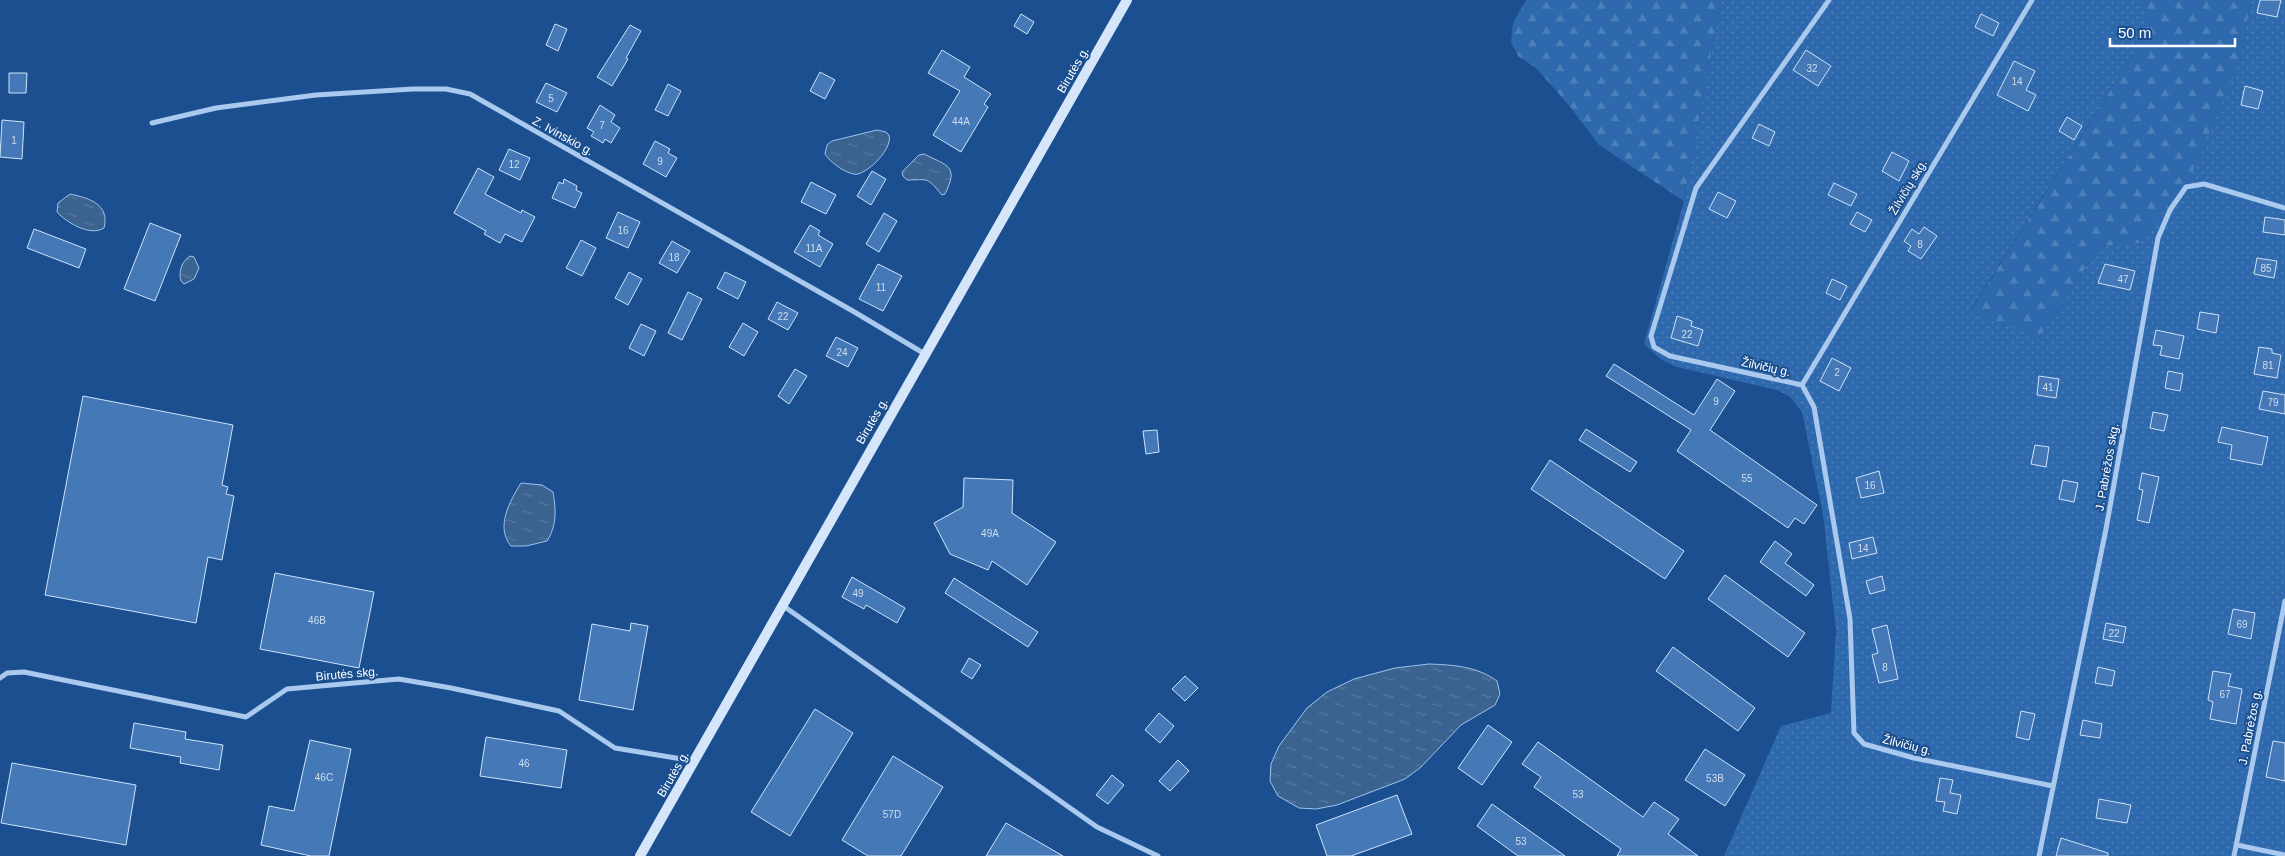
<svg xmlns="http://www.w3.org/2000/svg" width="2285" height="856" viewBox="0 0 2285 856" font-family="Helvetica,sans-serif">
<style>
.grass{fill:url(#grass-dots)}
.forest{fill:url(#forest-firs)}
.water{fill:url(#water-ripples);stroke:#9cc4f0}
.building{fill:#4478b7;stroke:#cfe3fa}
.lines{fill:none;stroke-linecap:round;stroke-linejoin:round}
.minor{stroke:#a9c9ee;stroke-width:5}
.secondary{stroke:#d6e6fa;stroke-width:10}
.labels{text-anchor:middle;stroke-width:4;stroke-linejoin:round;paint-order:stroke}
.number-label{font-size:10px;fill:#d0dded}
.street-label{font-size:12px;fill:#fff;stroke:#1b4f8f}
</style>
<defs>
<pattern id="grass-dots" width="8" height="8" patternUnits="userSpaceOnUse" patternTransform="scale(1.25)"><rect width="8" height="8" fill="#2e69ad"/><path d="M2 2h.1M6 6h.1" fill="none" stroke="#4d80b9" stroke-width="1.8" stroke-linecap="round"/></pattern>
<pattern id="forest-firs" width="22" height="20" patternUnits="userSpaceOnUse" patternTransform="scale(1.25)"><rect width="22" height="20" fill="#2e69ad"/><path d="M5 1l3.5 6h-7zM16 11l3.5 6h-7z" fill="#4d80b9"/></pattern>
<pattern id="water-ripples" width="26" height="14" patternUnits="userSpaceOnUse" patternTransform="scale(1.25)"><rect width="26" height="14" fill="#3c6290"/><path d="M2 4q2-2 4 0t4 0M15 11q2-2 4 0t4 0" fill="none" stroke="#597aa1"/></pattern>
</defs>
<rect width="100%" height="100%" fill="#1b4f8f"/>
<path class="grass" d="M1721 0H2141L2150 28 1970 311 2039 338 2100 246 2139 242 2240 61 2251 0H2285V856H1724L1781 726 1831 713 1836 631 1823 514 1802 412 1790 397 1777 390 1677 367 1662 360 1644 344 1684 201Z"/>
<path class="forest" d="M1526 0H1721L1684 201 1599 145 1567 103 1536 68 1518 56 1511 42 1513 23Z
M2141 0H2251L2240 61 2192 172 2139 243 2100 246 2039 338 1970 312 2150 28Z"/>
<path class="water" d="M877 130 886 132 889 135C893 148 870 171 858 174 848 176 830 162 825 154L827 145 832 141Z
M924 154C948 166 959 166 945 194L942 195C926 176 929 180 907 180L903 176 902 172 919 155Z
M70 194C89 198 110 204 104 228 90 237 66 222 57 212L58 203Z
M190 256 194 257 199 268 194 279 184 284 181 281C178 272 182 261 190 256Z
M521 483 542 485 553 492C556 510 557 525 547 541L526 546H511C495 527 510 501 521 483Z
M1429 664C1454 665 1476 666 1497 681L1500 694 1495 705 1461 725 1421 767 1405 779 1337 805 1316 809 1299 808 1278 796 1270 781 1271 764 1279 746 1307 708 1327 692 1354 679 1395 668Z"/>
<path class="building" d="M2260 0H2281L2277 17 2257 13Z
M1021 14 1034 22 1027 34 1014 26Z
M1981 14 1999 23 1993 36 1975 27Z
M555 24 567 29 558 51 546 45Z
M630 25 641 31 626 58 628 59 612 86 597 77Z
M942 50 970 67 964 77 991 94 984 104 988 107 961 152 933 135 960 91 928 73Z
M1806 50 1831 66 1818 86 1793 70Z
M2014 61 2035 71 2026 90 2036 95 2028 111 1997 95Z
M820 72 835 80 825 99 810 91Z
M9 73H27L26 93H9Z
M546 83 567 93 557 112 536 102Z
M668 84 681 91 668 116 655 110Z
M2245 86 2263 91 2258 109 2241 105Z
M600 105 615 115 611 122 620 128 611 143 605 139 603 143 591 136 594 132 587 128Z
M2067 117 2082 126 2074 140 2059 131Z
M2 120 24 122 22 159 0 157Z
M1759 124 1775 132 1769 146 1752 138Z
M655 141 670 149 668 153 677 158 666 177 643 164Z
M509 149 530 158 520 180 499 170Z
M1892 152 1909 161 1899 181 1882 171Z
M478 168 494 177 485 194 521 213 522 210 535 217 522 242 505 234 500 243 484 234 486 231 454 213Z
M872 171 886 179 871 205 857 196Z
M564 179 577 186 576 190 582 193 575 208 552 198 559 182 563 184Z
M811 182 836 195 826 214 801 202Z
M1834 183 1857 194 1851 206 1828 195Z
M1718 192 1736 201 1727 218 1709 209Z
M618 212 640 222 628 248 606 238Z
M1857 212 1872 220 1865 232 1850 224Z
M884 213 897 221 879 252 866 244Z
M2265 217 2285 220V235L2263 232Z
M150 223 181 235 155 301 124 289Z
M810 225 820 231 818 235 833 244 820 267 794 252Z
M1924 227 1937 236 1921 259 1908 251 1911 246 1904 241 1912 229 1919 234Z
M34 229 86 249 79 268 27 248Z
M581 240 596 248 582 276 566 268Z
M672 241 690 251 677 273 659 263Z
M2257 258 2277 261 2274 278 2254 274Z
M878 264 902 276 883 311 859 299Z
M2105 264 2135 271 2130 290 2098 283Z
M629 272 642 279 628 305 615 298Z
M725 272 746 282 738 299 717 288Z
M1832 279 1847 286 1840 300 1826 293Z
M688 292 702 299 682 340 668 333Z
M777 302 798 313 788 330 768 319Z
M2200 312 2219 315 2216 333 2197 329Z
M1677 316 1692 321 1691 326 1703 330 1698 346 1671 338Z
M743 323 758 332 744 356 729 347Z
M641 324 656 331 644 356 629 348Z
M2156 330 2184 336 2179 359 2160 355 2162 346 2153 345Z
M836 337 858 348 848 367 826 356Z
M2259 347 2272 349V353L2281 355 2277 378 2254 374Z
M1832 358 1851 368 1839 391 1820 381Z
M1614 364 1694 415 1717 379 1735 391 1710 430 1817 505 1804 524 1795 518 1788 528 1677 451 1691 430 1606 376Z
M795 369 807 376 789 404 778 396Z
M2168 371 2183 374 2180 391 2165 388Z
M2039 376 2059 379 2056 398 2037 395Z
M2263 391 2285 395V414L2259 409Z
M83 396 233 425 222 485 228 487 226 494 234 496 222 560 208 557 196 623 45 595Z
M2153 412 2168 415 2164 431 2150 428Z
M2222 427 2268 437 2262 465 2230 459 2232 445 2218 442Z
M1586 429 1637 462 1630 472 1579 440Z
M1157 430 1159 452 1146 454 1143 431Z
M2035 445 2049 447 2046 467 2031 464Z
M1550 460 1684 551 1665 579 1531 489Z
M1879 471 1884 493 1861 498 1856 478Z
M2142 473 2159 477 2149 523 2137 520 2143 490 2139 489Z
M964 478 1013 480 1012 513 1056 542 1027 585 992 561 988 570 950 554 934 523 963 507Z
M2063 480 2078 483 2074 502 2059 499Z
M1873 537 1877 553 1852 559 1849 543Z
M1775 541 1792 554 1785 563 1814 585 1806 596 1760 562Z
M275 573 374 592 359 668 260 649Z
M1725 575 1805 633 1788 657 1708 599Z
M1882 576 1885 590 1870 594 1866 581Z
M852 577 905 608 897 623 866 605 864 609 842 597Z
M954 578 1038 632 1028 647 945 593Z
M2233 609 2255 613 2251 639 2228 634Z
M631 623 648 626 633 710 579 700 592 624 630 631Z
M2106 623 2126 627 2123 643 2103 639Z
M1887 625 1898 679 1879 683 1872 655 1878 653 1872 629Z
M1673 647 1755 708 1738 731 1656 671Z
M969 658 981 665 972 679 961 672Z
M2098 667 2115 671 2112 686 2095 683Z
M2213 671 2231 674 2228 686 2242 689 2236 724 2210 719 2213 702 2208 700Z
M1185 676 1198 688 1185 701 1172 689Z
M815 709 853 733 790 836 751 812Z
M2021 711 2035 714 2029 740 2016 737Z
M1159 713 1174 726 1160 743 1145 730Z
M2083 720 2102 724 2100 738 2080 735Z
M134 723 186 732 185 739 223 745 219 770 180 763 181 757 130 748Z
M1488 725 1512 742 1482 785 1458 768Z
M486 737 567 750 561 788 480 776Z
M310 740 351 749 329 856H311L261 845 269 806 294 811Z
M2273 741 2285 743V781L2266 777Z
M1538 742 1643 817 1654 802 1679 819 1668 834 1698 856H1617L1621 849 1534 787 1541 777 1522 764Z
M1705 749 1745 775 1725 806 1685 780Z
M893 756 943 787 901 856H868L842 840Z
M1178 760 1189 771 1170 791 1159 781Z
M12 763 136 785 126 845 1 823Z
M1112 775 1124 785 1108 804 1096 795Z
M1940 778 1953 780 1950 793 1961 795 1957 814 1943 811 1945 802 1936 801Z
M1397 795 1412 834 1351 856H1327L1316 825Z
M2099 799 2131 805 2127 823 2096 818Z
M1492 804 1565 856H1518L1477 826Z
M1006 823 1063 856H986Z
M2061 838 2108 853V856H2056Z"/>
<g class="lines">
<path class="minor" d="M1829 0 1696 188 1651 336 1654 347 1670 356 1802 385 1814 407 1850 619 1854 733 1864 744 1914 758 2053 786
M152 123 216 108 316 95 413 89H446L470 94 851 310 925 354
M1802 385 2032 0
M782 605 1097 827 1158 856
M0 678 7 673 24 672 246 717 287 689 399 679 451 688 559 711 615 748 694 761
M2237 845 2285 855
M2039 856 2106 529 2158 238 2170 210 2186 187 2204 184 2285 208
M2234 856 2285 601"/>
<path class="secondary" d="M640 856 1127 0"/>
</g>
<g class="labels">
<g class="number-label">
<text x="1812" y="72">32</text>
<text x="2017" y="85">14</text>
<text x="551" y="102">5</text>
<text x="961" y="125">44A</text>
<text x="602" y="129">7</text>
<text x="14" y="144">1</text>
<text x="660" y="165">9</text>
<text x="514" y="168">12</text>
<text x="623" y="234">16</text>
<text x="1920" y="248">8</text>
<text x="814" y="252">11A</text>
<text x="674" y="261">18</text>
<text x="2266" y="272">85</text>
<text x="2123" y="283">47</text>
<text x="881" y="291">11</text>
<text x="783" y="320">22</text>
<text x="1687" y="338">22</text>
<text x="842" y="356">24</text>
<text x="2268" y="369">81</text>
<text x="1837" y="376">2</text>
<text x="2048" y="391">41</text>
<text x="1716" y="405">9</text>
<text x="2273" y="406">79</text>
<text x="1747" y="482">55</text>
<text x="1870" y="489">16</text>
<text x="990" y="537">49A</text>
<text x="1863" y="552">14</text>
<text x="858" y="597">49</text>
<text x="317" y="624">46B</text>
<text x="2242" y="628">69</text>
<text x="2114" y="637">22</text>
<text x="1885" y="671">8</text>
<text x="2225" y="698">67</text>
<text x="524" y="767">46</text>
<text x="324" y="781">46C</text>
<text x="1715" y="782">53B</text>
<text x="1578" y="798">53</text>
<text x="892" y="818">57D</text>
<text x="1521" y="845">53</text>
</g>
<g class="street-label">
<text transform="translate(1073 70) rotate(-60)" y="4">Birutės g.</text>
<text transform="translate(563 136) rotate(29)" y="4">Z. Ivinskio g.</text>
<text transform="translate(1908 187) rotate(-59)" y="4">Žilvičių skg.</text>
<text transform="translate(1766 367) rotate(12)" y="4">Žilvičių g.</text>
<text transform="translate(872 421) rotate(-60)" y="4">Birutės g.</text>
<text transform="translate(2107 467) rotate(-80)" y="4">J. Pabrėžos skg.</text>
<text transform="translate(347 674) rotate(-5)" y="4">Birutės skg.</text>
<text transform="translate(2250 727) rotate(-79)" y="4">J. Pabrėžos g.</text>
<text transform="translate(1907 745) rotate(14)" y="4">Žilvičių g.</text>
<text transform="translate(673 774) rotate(-60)" y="4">Birutės g.</text>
</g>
</g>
<path d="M2110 38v8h125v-8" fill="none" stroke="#ffffff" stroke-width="2.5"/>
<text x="2118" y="38" font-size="15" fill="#ffffff" stroke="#1b4f8f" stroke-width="4" paint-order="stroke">50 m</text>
</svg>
